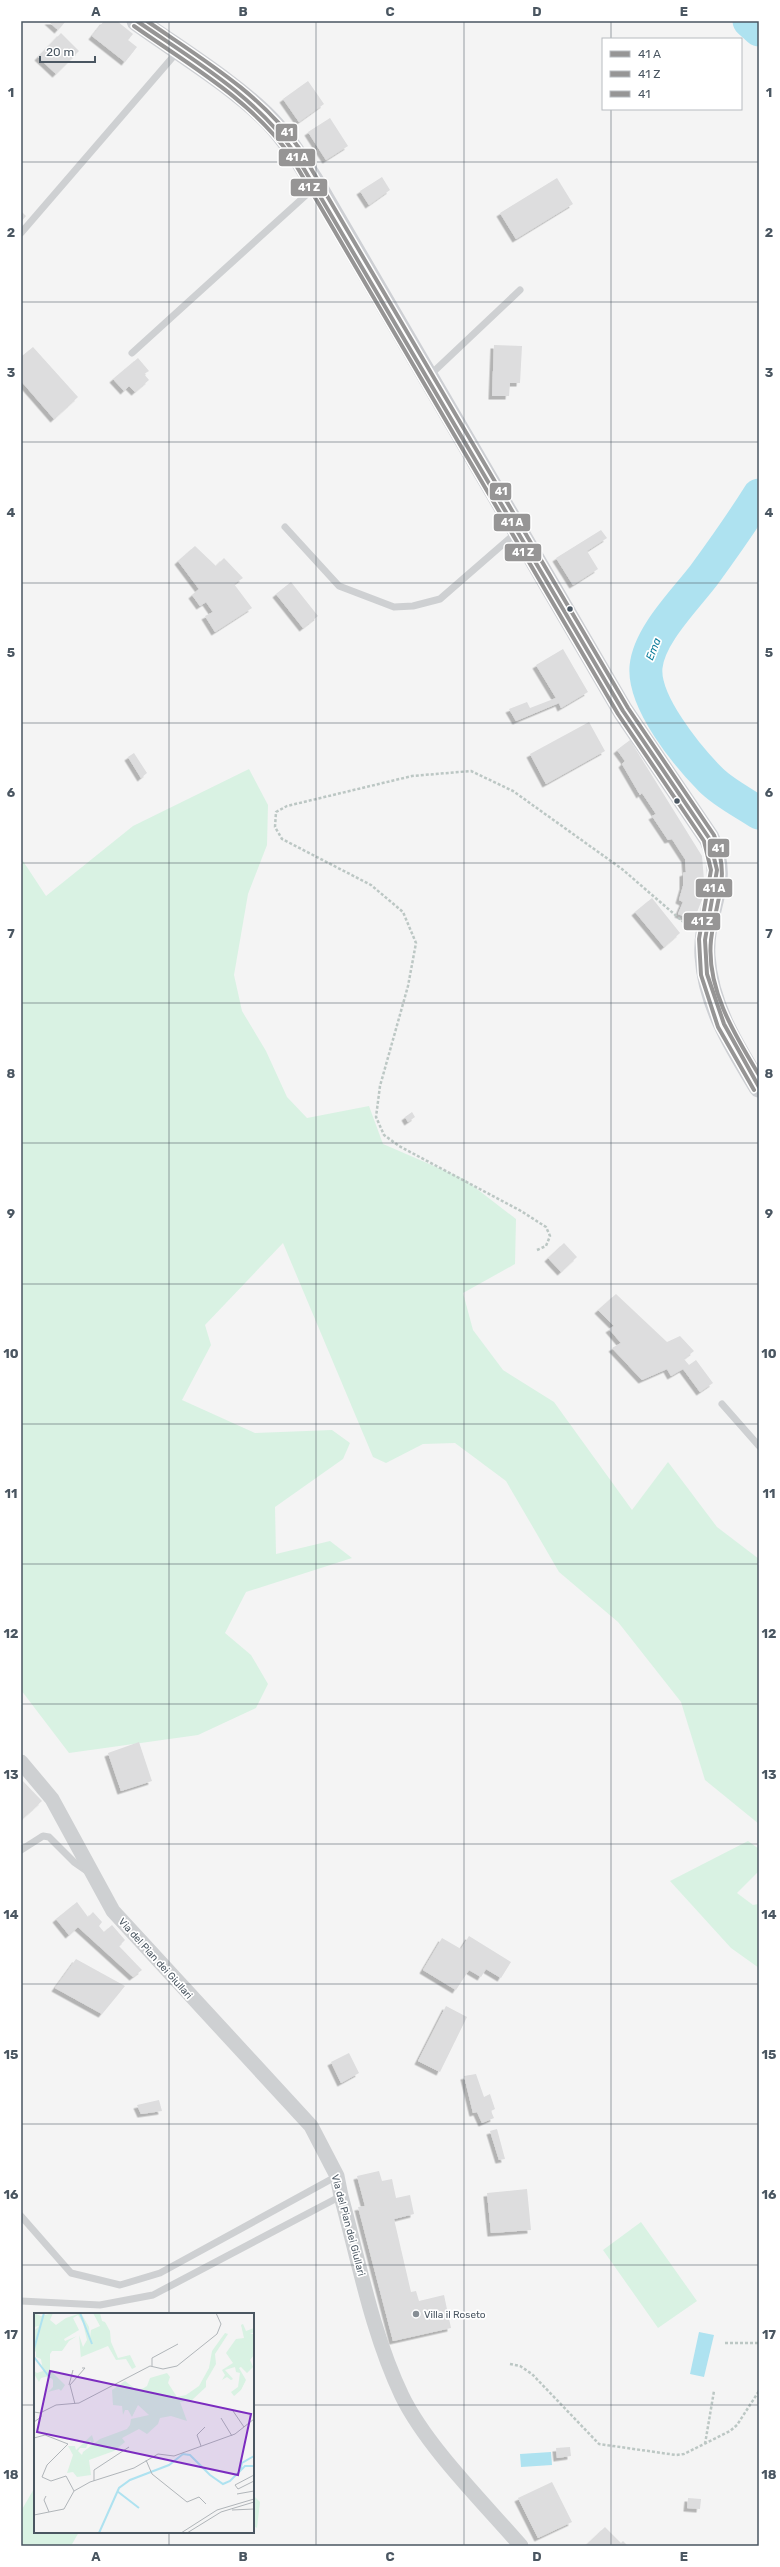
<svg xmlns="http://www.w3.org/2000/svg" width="780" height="2567" viewBox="0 0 780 2567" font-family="Rubik,sans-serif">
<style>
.green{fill:#d9f2e3}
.water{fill:#aee2f0}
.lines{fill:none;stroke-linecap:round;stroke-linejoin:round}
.river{stroke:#aee2f0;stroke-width:33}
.building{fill:#ddddde;filter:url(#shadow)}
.path{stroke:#bcc7c4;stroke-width:2.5;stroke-dasharray:3 2;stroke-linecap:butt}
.lane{stroke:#ced0d2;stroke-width:7}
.street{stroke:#ced0d2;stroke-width:15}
.secondary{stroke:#ced0d4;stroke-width:21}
.bus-1-casing{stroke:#fff;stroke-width:7}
.bus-2-casing{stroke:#fff;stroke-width:7}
.bus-3-casing{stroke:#fff;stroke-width:7}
.bus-1{stroke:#969595;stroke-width:4}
.bus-2{stroke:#969595;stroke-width:4}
.bus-3{stroke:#969595;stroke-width:4}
.grid{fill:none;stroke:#4a5661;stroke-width:1;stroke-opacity:0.55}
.bus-dot{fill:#4a5661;stroke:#fff;stroke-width:1.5}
.poi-dot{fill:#868d94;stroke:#fff;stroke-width:1.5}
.labels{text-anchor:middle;stroke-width:3.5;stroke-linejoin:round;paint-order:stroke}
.street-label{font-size:10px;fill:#4a5661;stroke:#fff}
.poi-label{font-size:10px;fill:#4a5661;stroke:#fff;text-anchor:start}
.water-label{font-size:11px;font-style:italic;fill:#0c7c9b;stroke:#fff}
.inset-river{fill:none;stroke:#aee2f0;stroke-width:2}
.inset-road{fill:none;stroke:#b0b5b9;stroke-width:1}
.view{fill:#7b2cbf;fill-opacity:0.15;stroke:#7b2cbf;stroke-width:2}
.inset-edge{fill:none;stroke:#4a5661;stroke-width:2}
.line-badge{stroke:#fff;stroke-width:1.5}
.badge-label{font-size:11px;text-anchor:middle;font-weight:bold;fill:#fff}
.neatline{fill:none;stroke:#4a5661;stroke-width:1.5}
.grid-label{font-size:13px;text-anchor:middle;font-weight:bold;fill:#4a5661}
</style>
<defs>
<filter id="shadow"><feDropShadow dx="-3.5" dy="3.5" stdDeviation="0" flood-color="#0004"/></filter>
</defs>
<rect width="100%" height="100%" fill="#f4f4f4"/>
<path class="green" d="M249 769 268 805 267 845 248 894 234 975 242 1011 266 1051 287 1097 307 1118 369 1106 383 1144 464 1179 516 1219 515 1264 463 1293 473 1330 503 1370 554 1402 632 1510 668 1462 717 1527 759 1559V1824L705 1780 681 1702 618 1622 559 1572 506 1481 455 1443 423 1444 386 1463 373 1457 283 1243 205 1325 211 1345 182 1400 255 1433 332 1430 350 1443 343 1459 275 1507 276 1554 330 1541 352 1558 246 1592 225 1633 251 1655 268 1684 256 1708 198 1735 69 1753 21 1690V858L46 896 133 826Z
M748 1841 759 1849V1871L737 1893 753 1905 759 1904V1968L731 1948 670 1881Z
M641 2222 697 2301 658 2328 603 2250Z
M35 2487V2532H79L71 2546H21V2511Z
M253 2495 260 2502 257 2528 253 2526Z"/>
<path class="water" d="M699 2332 714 2335 704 2377 690 2374Z
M551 2452 552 2465 521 2467 520 2454Z"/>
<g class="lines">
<path class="river" d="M749 21 759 30
M759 495C742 522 723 549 704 575 685 600 649 635 646 667 643 702 687 756 711 780 724 793 744 803 759 813"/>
</g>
<path class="building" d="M48 21H66L58 30Z
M104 21H117L133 34 128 40 137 47 125 62 92 36Z
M61 33 79 51 56 74 38 57Z
M308 81 324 104 299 122 283 99Z
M330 118 348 146 326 160 308 132Z
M382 177 390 190 369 205 360 191Z
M557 178 573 204 516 239 500 213Z
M21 211 26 216 21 222Z
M494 345 522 346 520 383H510L509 396H492Z
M33 347 78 397 54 419 21 381V357Z
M138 358 149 371 144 374 149 380 135 392 129 386 124 391 113 379Z
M601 530 607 538 587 551 598 569 573 585 556 558Z
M195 546 216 566 224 558 243 578 234 584 252 608 215 632 205 616 213 612 206 602 200 606 192 595 199 589 178 561Z
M291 582 318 616 303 628 276 594Z
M563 649 588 692 561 708 559 703 516 721 509 709 527 702 530 708 556 698 536 665Z
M589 722 605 751 546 784 530 754Z
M630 740 702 856 705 892 694 920 678 914 683 902 679 900 683 886V873L686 872 685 859 672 839 668 840 652 816 656 814 642 793 640 795 622 764 625 761 617 750Z
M134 753 147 773 141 778 128 757Z
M652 898 680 933 664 947 635 912Z
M412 1112 415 1117 408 1122 405 1117Z
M564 1243 577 1257 561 1272 548 1258Z
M616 1294 667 1342 680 1336 694 1351 684 1359 689 1365 696 1360 713 1383 700 1392 683 1369 671 1376 667 1369 642 1380 612 1348 621 1343 609 1329 614 1326 598 1310Z
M139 1742 152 1781 121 1791 108 1753Z
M21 1779 42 1801 21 1820Z
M77 1902 88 1917 93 1912 102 1922 99 1926 104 1932 112 1925 125 1940 119 1946 142 1970 133 1977 78 1927 69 1935 56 1919Z
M469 1936 511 1962 501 1978 486 1969 481 1977 469 1970 456 1990 423 1970 442 1938 461 1949Z
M76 1959 125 1986 102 2014 55 1988Z
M446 2006 467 2017 440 2072 418 2061Z
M349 2053 359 2073 341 2083 331 2062Z
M476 2074 484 2097 490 2094 495 2109 491 2111 494 2118 482 2123 477 2112 473 2113 464 2076Z
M159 2100 162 2111 141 2114 137 2105Z
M497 2129 505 2159 499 2160 490 2131Z
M379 2171 382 2181 392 2179 396 2198 410 2195 414 2214 394 2219 411 2292 416 2291 419 2301 444 2295 451 2328 393 2341 358 2207 365 2206 357 2176Z
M527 2189 531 2230 491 2233 487 2193Z
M570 2447 571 2456 557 2458 556 2448Z
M552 2482 572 2522 538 2538 518 2498Z
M688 2498 701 2499 700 2509 687 2508Z
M605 2527 621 2543 623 2541 628 2546H585Z"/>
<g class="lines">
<path class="path" d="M537 1250 546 1246 550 1236 546 1227 521 1211 399 1146 384 1135 376 1117 380 1086 408 986 416 943 403 912 371 885 282 839 275 827 276 812 287 806 412 776 471 771 513 791 622 869 688 926
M725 2343H759
M510 2364 520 2366 532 2374 599 2444 676 2455 684 2454 730 2431 737 2425 759 2391
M705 2444 714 2391"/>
<path class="lane" d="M21 233 178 51
M132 353 315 187
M429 376 520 290
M285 527 339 586 394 607 413 606 440 599 517 532
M722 1404 759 1446
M21 1850 43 1836 49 1837 74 1862 87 1871
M21 2216 71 2273 120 2285 160 2273 337 2176
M21 2301 100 2305 153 2295 341 2196"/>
<path class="street" d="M21 1762 52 1799 113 1911 311 2126 337 2176 341 2196C359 2262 372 2333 402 2396 427 2447 483 2502 521 2546"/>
<path class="secondary" d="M137 21C179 51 235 85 270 121 288 140 302 163 316 185L623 711 709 838C731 884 702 911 705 956 708 1005 734 1046 759 1087"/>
<defs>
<path id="bus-1" d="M137 21C193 60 254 95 294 152L623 711 709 838 717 870 705 940 707 974 724 1024 759 1087"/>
<path id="bus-2" d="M134 26C189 65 250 99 290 155L618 714 704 841 711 870 699 939 701 975 718 1027 754 1090"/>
<path id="bus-3" d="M147 21C202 59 260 93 299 148L628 708 714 835C731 879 716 897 711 940 706 989 735 1035 759 1075"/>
</defs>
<use href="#bus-1" class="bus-1-casing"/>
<use href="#bus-2" class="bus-2-casing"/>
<use href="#bus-3" class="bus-3-casing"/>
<use href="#bus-1" class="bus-1"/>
<use href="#bus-2" class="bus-2"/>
<use href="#bus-3" class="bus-3"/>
</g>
<path class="grid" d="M169 21V2314M316 21V2546M464 21V2546M611 21V39M611 109V2546M21 162H759M21 302H759M21 442H759M21 583H759M21 723H759M21 863H759M21 1003H759M21 1143H759M21 1284H759M21 1424H759M21 1564H759M21 1704H759M21 1844H759M21 1984H759M21 2124H759M21 2265H759M21 2405H35M253 2405H759M169 2532V2546"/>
<g class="bus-dot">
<circle cx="570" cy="609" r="3.5"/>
<circle cx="677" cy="801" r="3.5"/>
</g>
<circle class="poi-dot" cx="416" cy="2314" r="4"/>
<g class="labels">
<g class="street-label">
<text transform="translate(156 1958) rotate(48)" y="4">Via del Pian dei Giullari</text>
<text transform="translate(349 2225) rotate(75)" y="4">Via del Pian dei Giullari</text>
</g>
<g class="poi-label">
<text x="424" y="2318">Villa il Roseto</text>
</g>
<g class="water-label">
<text transform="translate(653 649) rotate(-68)" y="4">Ema</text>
</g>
</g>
<g transform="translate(34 2313)">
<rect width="220" height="220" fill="#f4f4f4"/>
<path d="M0 0 7 3 19 0 16 7 22 12 32 5 47 0 55 14 56 24 57 17 66 13 59 0H66L68 8 71 9 76 18 77 29 84 45 96 42 102 54 98 56 92 46 82 47 74 33 47 44V46L45 22 49 34 53 27 49 10 44 2 39 5 45 17 30 26 31 28 43 23 35 28 28 38H18L16 41V57L31 72 27 78 25 76 14 79 19 74V67L15 63 7 65 5 69 0 61V58L3 60 9 58 7 46 2 44V38L0 40 1 17 5 13 0 14ZM209 11 212 18 220 15V19L216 21H220V42L216 47 219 54 213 60 207 54 205 55 212 67 207 77 200 83 197 79 204 74 206 60 202 59 201 54 191 57 199 66 197 67 193 64 188 67 191 62 188 57 199 50 192 40 202 26 210 25 207 12ZM191 20 194 21 181 41 182 51 172 68V74L158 87 146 89 153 108 137 103 126 105 124 111 113 121 105 116 88 125 91 129 80 138 55 147 57 162 43 164 39 159 33 160 39 142 34 133H41L42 137 58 122 60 129 58 130 56 127 52 135H46L44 138 48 142 49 139 66 126 93 116 96 112 97 106 115 102 104 92 98 104 94 97H91L89 102 88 93 79 92 78 77 91 68 100 75 108 76 113 73 116 65 133 60 136 64 134 70 143 84 152 82 165 73 175 55 178 38Z" fill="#d9f2e3"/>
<path class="inset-river" d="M46 0 58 31M0 36 10 0M0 44 16 65M206 158 208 150 220 143M83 178 105 195M65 220 85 175 96 167 135 152 149 141 156 142 176 162 189 171 196 168 211 153H220"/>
<path class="inset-road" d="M118 53V45L144 31M35 72 39 57M41 91 36 72 51 55H48M199 98 210 114M0 99 6 100 22 92 45 90 116 53 129 56 143 53 183 21 187 11 182 0M187 105 198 123M0 109 7 104V100M0 125 11 122 34 131 13 152 8 164 17 168 32 163 40 178M167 133 163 122 171 114M112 147 118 161 153 189 165 184 172 191M220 162 201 172 204 176 220 168M60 168V157L95 134M203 181 220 178M12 183 10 187 15 199M198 197 220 196M0 202 30 196 40 178 56 169 100 155 124 141 140 143 201 121 220 106M147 220 183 197 220 186M153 220 187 199 220 189"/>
<path class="view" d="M16 58 217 101 204 162 3 119Z"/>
<rect width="220" height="220" class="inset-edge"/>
</g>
<g class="line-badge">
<rect x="275" y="123" width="23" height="19" rx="4" fill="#969595"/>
<rect x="278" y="148" width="38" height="19" rx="4" fill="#969595"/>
<rect x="290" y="178" width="38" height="19" rx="4" fill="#969595"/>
<rect x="489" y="482" width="23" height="19" rx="4" fill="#969595"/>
<rect x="493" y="513" width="38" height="19" rx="4" fill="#969595"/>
<rect x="504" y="543" width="38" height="19" rx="4" fill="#969595"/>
<rect x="707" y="838" width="23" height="20" rx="4" fill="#969595"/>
<rect x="695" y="878" width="38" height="20" rx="4" fill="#969595"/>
<rect x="683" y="912" width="38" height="19" rx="4" fill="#969595"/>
</g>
<g class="badge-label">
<text x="287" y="136">41</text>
<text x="297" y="161">41 A</text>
<text x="309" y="191">41 Z</text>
<text x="501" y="495">41</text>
<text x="512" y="526">41 A</text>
<text x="523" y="556">41 Z</text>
<text x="718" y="852">41</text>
<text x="714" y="892">41 A</text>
<text x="702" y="925">41 Z</text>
</g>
<rect width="780" height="2567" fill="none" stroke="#ffffff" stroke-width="44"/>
<rect x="602" y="38" width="140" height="72" fill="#ffffff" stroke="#b7bbc0"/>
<rect x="610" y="51" width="20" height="6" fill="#969595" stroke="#b7bbc0"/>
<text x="638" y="58" font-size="12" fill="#4a5661">41 A</text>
<rect x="610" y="71" width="20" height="6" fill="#969595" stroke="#b7bbc0"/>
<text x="638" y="78" font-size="12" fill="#4a5661">41 Z</text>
<rect x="610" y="91" width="20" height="6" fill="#969595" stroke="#b7bbc0"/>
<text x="638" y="98" font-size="12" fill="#4a5661">41</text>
<path d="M40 56v6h55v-6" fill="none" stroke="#4a5661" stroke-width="2"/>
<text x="46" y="56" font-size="12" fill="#4a5661" stroke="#ffffff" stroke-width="3" paint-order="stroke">20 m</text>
<rect x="22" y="22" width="736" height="2523" class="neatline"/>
<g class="grid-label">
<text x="96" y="16">A</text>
<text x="243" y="16">B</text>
<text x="390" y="16">C</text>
<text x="537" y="16">D</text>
<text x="684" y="16">E</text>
<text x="11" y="97">1</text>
<text x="769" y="97">1</text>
<text x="11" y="237">2</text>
<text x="769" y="237">2</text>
<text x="11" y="377">3</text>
<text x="769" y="377">3</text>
<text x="11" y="517">4</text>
<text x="769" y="517">4</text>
<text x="11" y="657">5</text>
<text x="769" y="657">5</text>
<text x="11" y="797">6</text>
<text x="769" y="797">6</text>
<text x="11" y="938">7</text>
<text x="769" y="938">7</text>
<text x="11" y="1078">8</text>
<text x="769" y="1078">8</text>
<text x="11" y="1218">9</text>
<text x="769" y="1218">9</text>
<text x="11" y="1358">10</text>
<text x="769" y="1358">10</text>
<text x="11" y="1498">11</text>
<text x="769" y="1498">11</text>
<text x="11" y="1638">12</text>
<text x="769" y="1638">12</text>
<text x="11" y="1779">13</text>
<text x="769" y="1779">13</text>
<text x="11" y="1919">14</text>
<text x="769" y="1919">14</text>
<text x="11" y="2059">15</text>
<text x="769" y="2059">15</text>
<text x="11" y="2199">16</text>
<text x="769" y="2199">16</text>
<text x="11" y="2339">17</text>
<text x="769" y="2339">17</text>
<text x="11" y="2479">18</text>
<text x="769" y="2479">18</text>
<text x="96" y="2561">A</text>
<text x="243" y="2561">B</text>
<text x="390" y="2561">C</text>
<text x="537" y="2561">D</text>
<text x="684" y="2561">E</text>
</g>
</svg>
